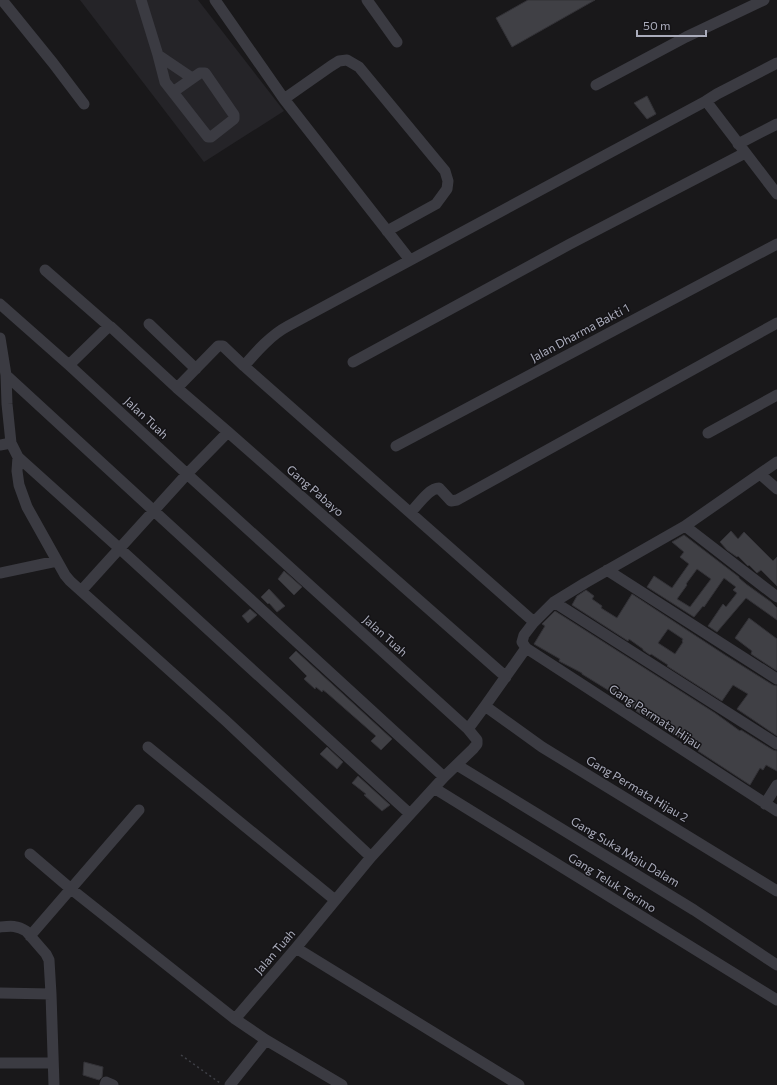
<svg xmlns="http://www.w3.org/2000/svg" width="777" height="1085" viewBox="0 0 777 1085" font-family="Commissioner,sans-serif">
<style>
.built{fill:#252428}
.building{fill:#404045;stroke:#333237;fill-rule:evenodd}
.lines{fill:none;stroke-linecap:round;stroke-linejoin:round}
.path{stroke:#3f4047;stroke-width:1.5;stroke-dasharray:2 3;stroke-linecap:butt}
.minor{stroke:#3b3b42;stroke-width:11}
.labels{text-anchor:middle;stroke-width:3;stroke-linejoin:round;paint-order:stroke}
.street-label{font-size:12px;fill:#aaacbb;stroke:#141316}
</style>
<rect width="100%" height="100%" fill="#19181a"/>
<path class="built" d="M80 0H198L284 111 204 162Z"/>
<path class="building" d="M528 0H595L512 47 496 18Z
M647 96 656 114 647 119 634 103Z
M731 531 738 539 744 532 773 561 777 557V586L761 570 757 573 749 565 748 566 738 556 737 557 727 550 720 542Z
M684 535 739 577V578L746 584 771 602 777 608V620L746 598 717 632 708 626 723 604 726 607 737 593 733 590 736 587 724 578 704 607 703 606 694 617 647 587 654 576 672 588 689 564 680 557 684 552 672 542ZM697 569 711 579 690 607 677 599 687 585 686 584Z
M284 571 302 587 294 595 278 579Z
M269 589 285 606 277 612 269 603 268 604 261 597Z
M586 590 594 596 592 599 602 606 601 608 617 618 632 594 725 655 773 685 777 686V736L737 709 748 694 733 685 722 701 667 666 668 665 651 654 650 655 643 650V649L629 639 628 641 572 605 577 596ZM668 629 683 639 682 641 683 642 675 654 658 643Z
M250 609 257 615 248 623 242 616Z
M555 611 715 713 740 731 741 730 773 750 777 751V771L766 765 763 770 760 768 750 785 698 751 699 750 636 711 637 710 627 705 628 703 615 696 616 695 582 674V673L559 661 560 659 534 644 545 626 542 624Z
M749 618 777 639V671L751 654 752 651 735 638Z
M296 651 392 739 381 750 371 741 376 736 327 693 323 690 322 692 316 687 315 689 304 679 307 676 289 658Z
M327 747 343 762 337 769 320 754Z
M358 776 390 805 382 811 364 795 366 794 352 783Z
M84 1062 103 1067 102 1077 99 1080 83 1075Z"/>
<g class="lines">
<path class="path" d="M181 1055 220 1083"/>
<path class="minor" d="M2 0 53 63 84 104
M141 0 158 55 165 82 208 137H211L234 119V115L205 73H200L173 92
M215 0 284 99 410 260
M367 0 397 42
M158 55 192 78
M777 63 717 94 706 101 777 194
M596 85 686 37 764 0
M284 99 331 66 339 61 347 60 359 67 445 171 448 181 447 189 436 204 387 231
M738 144 777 124
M45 270 109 326
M0 304 69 365 187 474 468 729 477 740V744L473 749 444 777 371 857 296 948 235 1019
M149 324 196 369
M0 338 6 375 7 404 11 443 18 457 17 471 19 485 27 507 65 575 70 581 226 721 371 857
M353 362 570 244 745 153
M69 365 109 326 111 327 177 388 228 432 506 677
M244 366 534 622
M6 375 154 511 444 777
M177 388 218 346H223L244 366C257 351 271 335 288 326L706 101
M708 433 777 395
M0 445 11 443
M396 446 777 244
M18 457 119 548 410 814
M777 462 685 526 585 583 554 602 534 622 524 635 522 642 526 648 777 811
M760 474 777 489
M411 512C418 505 429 488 439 488L451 501 457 500 777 323
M685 526 777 597
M607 570 777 679
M0 573 57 561
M81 591 187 474 228 432
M554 602 777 744
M485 706 542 747 777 891
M468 729 485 706 526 648
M148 747 335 900
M457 765 694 910 777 965
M434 788 777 1000
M765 804 777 785
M30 854 71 889 235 1019 266 1040 342 1085
M0 927C10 926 17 925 26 931L46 954 49 960 51 994 0 993
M30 936 139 810
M296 948 519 1085
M51 994 54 1085
M0 1063H53
M105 1085 106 1082 113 1085
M230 1085 266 1040"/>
</g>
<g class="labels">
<g class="street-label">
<text transform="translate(580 333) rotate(-28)" y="4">Jalan Dharma Bakti 1</text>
<text transform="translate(146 418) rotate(43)" y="4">Jalan Tuah</text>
<text transform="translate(315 491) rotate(41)" y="4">Gang Pabayo</text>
<text transform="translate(385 636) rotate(42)" y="4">Jalan Tuah</text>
<text transform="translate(655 717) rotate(33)" y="4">Gang Permata Hijau</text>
<text transform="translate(637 789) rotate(31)" y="4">Gang Permata Hijau 2</text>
<text transform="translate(625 852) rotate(31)" y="4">Gang Suka Maju Dalam</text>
<text transform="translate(612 883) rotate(32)" y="4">Gang Teluk Terimo</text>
<text transform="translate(275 952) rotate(-49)" y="4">Jalan Tuah</text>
</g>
</g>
<path d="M637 30v6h69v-6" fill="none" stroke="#aaacbb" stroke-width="2"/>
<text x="643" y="30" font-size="12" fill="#aaacbb" stroke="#141316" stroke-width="3" paint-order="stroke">50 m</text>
</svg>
